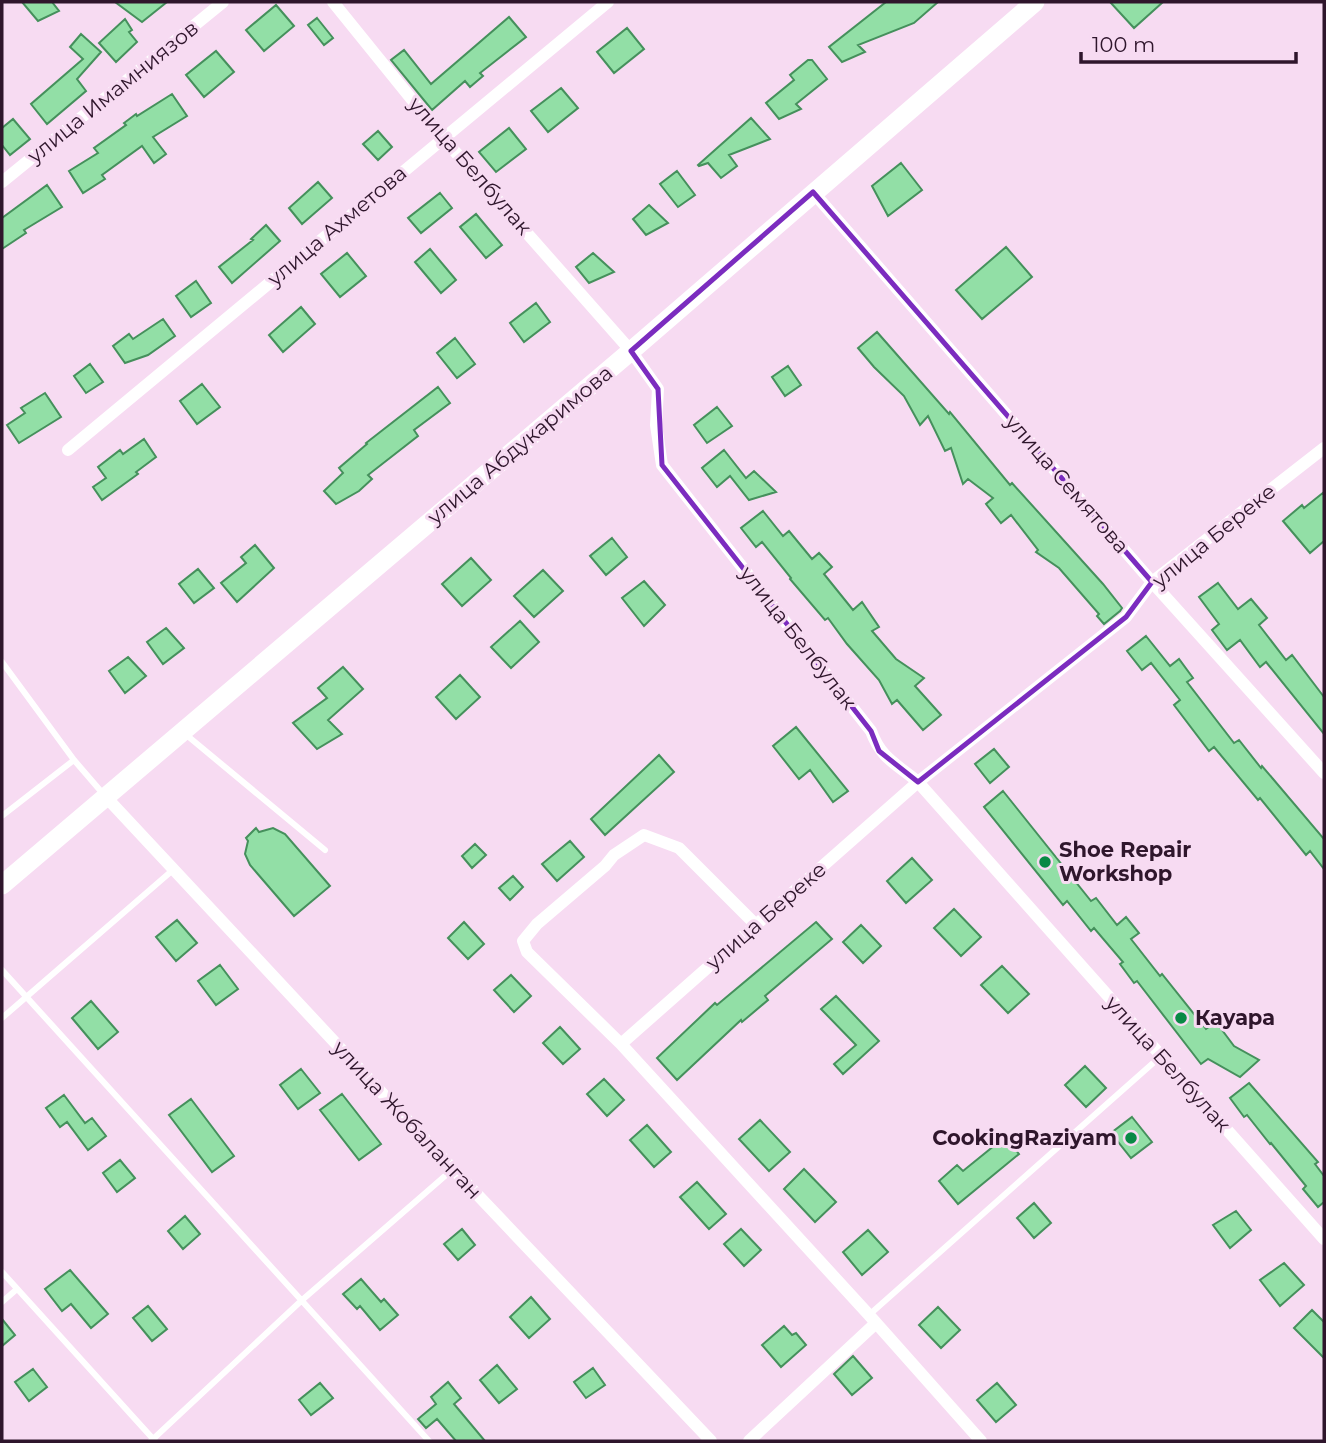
<svg xmlns="http://www.w3.org/2000/svg" width="1326" height="1443" viewBox="0 0 1326 1443" font-family="Montserrat,sans-serif">
<style>
.building{fill:#92dfa6;stroke:#45905c;stroke-width:2}
.lines{fill:none;stroke-linecap:round;stroke-linejoin:round}
.service{stroke:#fff;stroke-width:6}
.minor{stroke:#fff;stroke-width:12}
.secondary{stroke:#fff;stroke-width:19}
.marked{fill:none;stroke:#7b2cbf;stroke-width:5;stroke-linejoin:round}
.poi-dot{fill:#098945;stroke:#f7dbf2;stroke-width:2.5}
.labels{text-anchor:middle;stroke-width:6;stroke-linejoin:round;paint-order:stroke}
.street-label{font-size:21px;fill:#2f162c;stroke:#f7dbf2}
.poi-label{font-size:21px;font-weight:bold;fill:#2f162c;stroke:#f7dbf2;text-anchor:start}
</style>
<rect width="100%" height="100%" fill="#f7dbf2"/>
<path class="building" d="M22 2H52L59 11 38 21Z
M115 2H167L142 22Z
M886 2H938L914 23 858 45 865 52 842 62 829 47Z
M1110 2H1163L1134 28Z
M276 5 294 26 264 51 246 30Z
M509 17 526 37 480 73 483 76 470 87 465 81 432 110 391 60 404 50 431 84Z
M317 18 333 38 324 45 308 25Z
M125 19 132 30 129 32 137 42 116 62 99 43Z
M627 28 644 49 614 73 597 52Z
M81 34 101 52 77 79 86 91 47 124 31 104 83 59 70 47Z
M216 51 234 72 204 97 186 75Z
M808 60H812L827 79 796 104 801 109 779 119 766 103 794 80 790 75Z
M561 88 578 108 548 132 531 111Z
M172 94 187 116 153 137 166 154 154 163 142 146 102 175 105 179 83 193 69 171 98 153 94 148 126 125 124 123 136 114 137 116Z
M751 118 770 139 729 155 737 166 721 178 708 163 699 166 698 165Z
M13 119 30 139 10 155 2 145V128Z
M509 128 526 149 496 172 479 152Z
M378 131 392 147 378 160 363 144Z
M901 163 922 190 888 216 872 186Z
M677 171 695 195 678 207 660 184Z
M318 182 332 198 302 224 289 208Z
M47 185 62 207 24 230 26 233 2 249V218Z
M440 193 452 208 421 233 408 218Z
M649 205 668 223 646 235 633 219Z
M476 214 502 245 486 258 460 227Z
M266 225 280 241 232 283 219 267 253 240 251 239Z
M1006 247 1032 277 982 319 956 290Z
M430 249 456 280 441 293 415 262Z
M347 253 366 276 340 297 321 274Z
M593 253 614 272 589 283 576 267Z
M196 281 211 303 191 317 176 296Z
M536 303 550 322 524 342 510 323Z
M301 307 315 324 283 352 269 335Z
M163 319 175 336 148 355 125 363 113 346 129 334 133 339Z
M877 332 949 414 950 412 1010 485 1012 483 1103 584 1122 608 1120 611 1104 624 1097 616 1099 614 1059 568 1036 552 1038 550 1011 515 1001 523 986 504 993 498 968 479 963 484 951 448 945 451 928 416 920 425 904 396 874 367 858 348Z
M455 338 475 364 457 378 437 353Z
M90 364 103 382 86 393 74 376Z
M788 366 801 385 785 396 772 377Z
M202 384 220 407 197 424 180 401Z
M438 387 450 403 414 430 418 436 368 475 372 479 359 491 336 504 324 491 343 473 339 468 367 444 366 443Z
M45 393 61 417 19 443 7 425 25 413 21 408Z
M717 407 732 426 707 443 694 425Z
M144 439 156 457 136 472 138 474 102 500 93 487 106 478 98 467 120 450 123 454Z
M724 450 746 478 754 471 776 492 749 500 730 476 717 487 702 468Z
M1324 492V541L1310 553 1283 521 1302 505 1304 508Z
M763 511 783 536 789 531 812 559 819 553 832 567 824 574 853 610 862 602 879 627 872 631 896 659 924 678 915 686 941 715 923 730 897 700 892 704 879 680 847 644 828 618 825 620 790 579 791 578 762 542 756 547 741 528Z
M612 538 627 557 606 575 590 556Z
M255 545 274 568 237 602 221 583 246 563 241 557Z
M471 558 491 580 462 606 442 584Z
M198 569 214 588 194 603 179 584Z
M543 570 563 591 534 617 514 596Z
M644 581 665 605 644 626 622 598Z
M1218 583 1238 609 1251 599 1267 618 1259 625 1286 660 1292 655 1324 697V734L1266 662 1260 667 1240 640 1227 650 1212 630 1219 624 1199 597Z
M520 621 539 642 511 668 491 647Z
M166 628 184 648 163 664 147 642Z
M1146 636 1170 666 1179 659 1193 678 1187 682 1234 743 1239 740 1261 768 1262 766 1324 839V869L1310 851 1306 855 1260 798 1258 800 1214 747 1209 751 1174 705 1180 700 1151 663 1142 670 1127 651Z
M128 657 146 676 125 693 109 671Z
M343 667 363 689 328 720 342 734 317 749 293 723 327 698 318 688Z
M460 675 480 697 456 719 436 697Z
M796 727 848 791 833 802 810 770 799 779 773 746Z
M994 749 1009 767 990 783 975 764Z
M659 755 674 772 605 835 591 819Z
M1003 791 1091 901 1096 898 1117 925 1126 917 1139 933 1131 939 1160 976 1162 974 1206 1029 1216 1022 1234 1046 1259 1060 1240 1077 1208 1059 1201 1064 1137 981 1134 983 1120 964 1123 962 1094 928 1091 931 1067 901 1063 905 984 807Z
M256 828 259 832 273 828 285 834 330 886 294 916 250 865 245 854 248 841 246 838Z
M570 841 584 857 557 881 542 864Z
M475 844 486 855 472 868 462 856Z
M912 858 932 880 906 903 887 881Z
M513 876 523 887 510 900 499 888Z
M954 909 981 937 961 956 934 928Z
M177 920 197 943 176 961 156 937Z
M464 922 484 944 468 959 448 938Z
M816 922 832 939 765 996 768 1000 742 1022 741 1020 677 1080 657 1058 715 1003 717 1005Z
M861 925 881 946 863 963 843 942Z
M220 965 238 989 216 1005 198 981Z
M1002 966 1029 994 1008 1013 981 985Z
M511 975 531 996 514 1012 494 990Z
M836 996 879 1041 843 1074 834 1064 856 1045 821 1009Z
M91 1001 118 1032 98 1049 72 1018Z
M560 1027 580 1049 563 1064 543 1043Z
M1085 1066 1106 1088 1086 1107 1065 1085Z
M301 1069 320 1093 298 1109 280 1085Z
M604 1079 624 1100 607 1116 587 1094Z
M1249 1083 1318 1162 1315 1164 1324 1176V1202L1318 1207 1303 1189 1306 1186 1271 1143 1270 1144 1247 1115 1244 1117 1230 1098Z
M342 1094 381 1144 359 1160 320 1110Z
M64 1095 85 1123 92 1118 106 1136 88 1150 67 1122 60 1127 46 1108Z
M191 1099 234 1156 212 1172 169 1115Z
M1132 1117 1152 1142 1131 1158 1111 1133Z
M760 1120 790 1152 769 1171 739 1139Z
M647 1125 671 1152 654 1167 630 1140Z
M1005 1137 1019 1154 958 1204 939 1181 957 1165 963 1171Z
M120 1160 135 1178 117 1192 103 1173Z
M804 1169 836 1202 815 1222 784 1189Z
M697 1182 726 1214 709 1229 680 1197Z
M1034 1203 1051 1223 1034 1238 1017 1218Z
M1236 1211 1251 1230 1230 1248 1213 1225Z
M185 1216 200 1234 183 1249 168 1231Z
M462 1229 475 1245 458 1260 444 1244Z
M741 1229 761 1250 744 1266 724 1244Z
M868 1230 888 1252 862 1275 843 1252Z
M1284 1263 1304 1285 1280 1306 1260 1280Z
M70 1270 108 1314 91 1328 71 1304 62 1311 45 1289Z
M361 1279 381 1302 384 1299 398 1315 380 1330 360 1306 357 1309 343 1294Z
M531 1297 550 1319 529 1338 510 1317Z
M148 1306 167 1329 152 1341 133 1318Z
M938 1307 960 1330 941 1348 919 1325Z
M1312 1310 1324 1322V1358L1294 1328Z
M2 1319 15 1335 2 1346Z
M784 1326 792 1335 796 1333 806 1345 781 1367 762 1345Z
M853 1356 872 1378 852 1395 834 1374Z
M497 1365 517 1389 499 1403 480 1380Z
M593 1368 605 1385 586 1398 574 1382Z
M33 1369 47 1387 29 1401 15 1382Z
M448 1382 461 1398 454 1404 485 1441H456L437 1419 426 1428 418 1419 436 1404 431 1397Z
M320 1383 333 1398 311 1415 299 1400Z
M997 1383 1016 1405 996 1422 977 1400Z"/>
<g class="lines">
<path class="service" d="M2 662 74 760 105 796
M184 733 325 850
M2 816 74 760
M2 970 429 1441
M2 1018 174 869
M2 1272 155 1441
M2 1302 17 1289
M869 1315 1161 1056
M151 1441 301 1301 453 1169"/>
<path class="minor" d="M333 2 443 138 631 351 658 389 656 425 662 465 871 731C881 759 897 764 918 782L1324 1239
M2 182 223 2
M813 192 1152 582 1324 773
M68 450 608 2
M106 797 453 1169 711 1441
M621 1044 527 952 523 941 537 924 605 866 614 855 644 835 679 848 756 925
M749 1441 876 1323
M981 1441 869 1315 621 1044 918 782 1126 617 1152 582 1324 448"/>
<path class="secondary" d="M2 885 631 351 1035 2"/>
</g>
<path class="marked" d="M813 192 1152 582 1126 617 918 782 879 751 871 731 662 465 658 389 631 351Z"/>
<g class="poi-dot">
<circle cx="1045" cy="862" r="7"/>
<circle cx="1181" cy="1018" r="7"/>
<circle cx="1131" cy="1138" r="7"/>
</g>
<g class="labels">
<g class="street-label">
<text transform="translate(113 92) rotate(-39)" y="7">улица Имамниязов</text>
<text transform="translate(470 166) rotate(49)" y="7">улица Белбулак</text>
<text transform="translate(337 226) rotate(-40)" y="7">улица Ахметова</text>
<text transform="translate(520 445) rotate(-40)" y="7">улица Абдукаримова</text>
<text transform="translate(1067 484) rotate(49)" y="7">улица Семятова</text>
<text transform="translate(1214 536) rotate(-39)" y="7">улица Береке</text>
<text transform="translate(798 638) rotate(52)" y="7">улица Белбулак</text>
<text transform="translate(766 916) rotate(-41)" y="7">улица Береке</text>
<text transform="translate(1168 1064) rotate(48)" y="7">улица Белбулак</text>
<text transform="translate(407 1120) rotate(47)" y="7">улица Жобаланган</text>
</g>
<g class="poi-label">
<text x="1059" y="857">Shoe Repair<tspan x="1059" dy="24">Workshop</tspan></text>
<text x="1195" y="1025">Кауара</text>
<text x="1117" y="1145" text-anchor="end">CookingRaziyam</text>
</g>
</g>
<rect width="1326" height="1443" fill="none" stroke="#2f162c" stroke-width="7"/>
<path d="M1081 52v10h215v-10" fill="none" stroke="#2f162c" stroke-width="3.5"/>
<text x="1092" y="52" font-size="21" fill="#2f162c" stroke="#f7dbf2" stroke-width="5" paint-order="stroke">100 m</text>
</svg>
